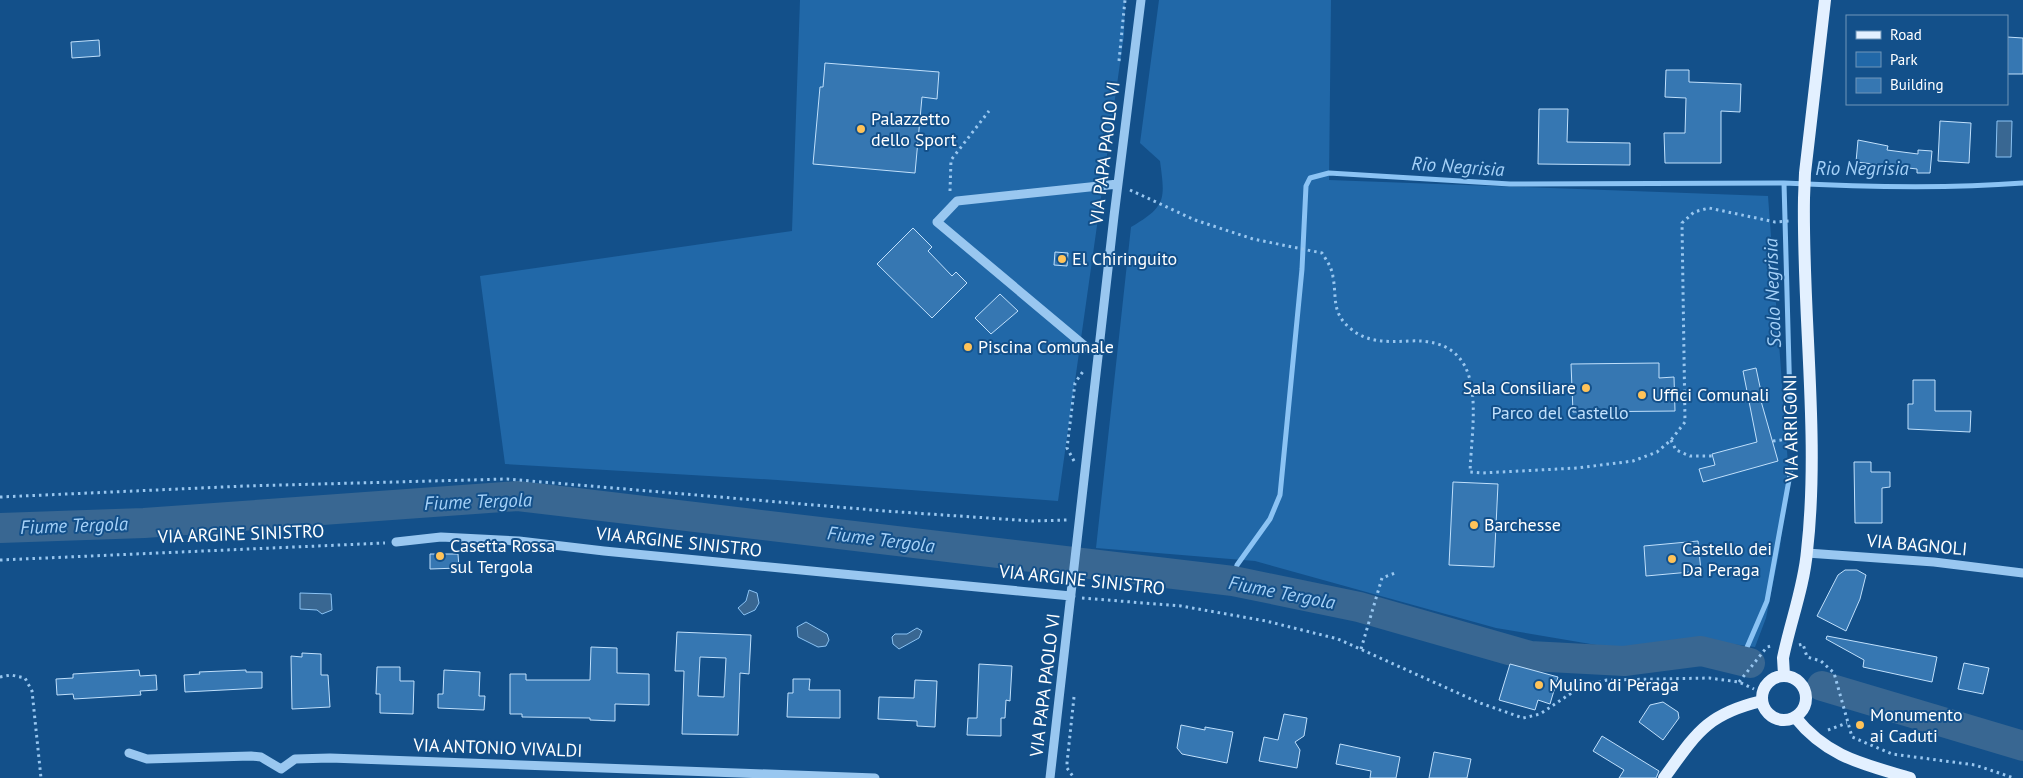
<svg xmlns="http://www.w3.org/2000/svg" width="2023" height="778" viewBox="0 0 2023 778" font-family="'PT Sans',sans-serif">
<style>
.green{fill:#2168a8}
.water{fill:#396792;stroke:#8bc3f4}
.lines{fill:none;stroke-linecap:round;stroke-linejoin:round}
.stream{stroke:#8bc3f4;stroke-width:5}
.river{stroke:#396792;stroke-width:30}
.building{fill:#3677b2;stroke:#c0e0fc;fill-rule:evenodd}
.path{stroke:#99c7f0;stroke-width:3;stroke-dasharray:2.5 4;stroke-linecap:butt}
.minor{stroke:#99c7f0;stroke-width:9}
.major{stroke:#e3f0ff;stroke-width:12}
.poi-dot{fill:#ffc359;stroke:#13508a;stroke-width:2}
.labels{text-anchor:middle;stroke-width:4;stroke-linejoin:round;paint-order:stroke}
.poi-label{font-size:18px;fill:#fff;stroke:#13508a;text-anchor:start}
.street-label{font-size:18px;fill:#fff;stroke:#13508a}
.park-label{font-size:18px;fill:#c0e0fc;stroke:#13508a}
.water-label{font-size:19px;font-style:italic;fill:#a5d1f8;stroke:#13508a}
</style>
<rect width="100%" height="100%" fill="#13508a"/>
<path class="green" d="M800 0H1125L1124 35 1058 501 777 480 505 464 480 276 792 231Z
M1159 0H1331L1329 180 1768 196 1788 464 1780 548 1766 618 1755 647 1700 640 1626 650 1496 628 1255 561 1096 548 1131 227C1167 206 1165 199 1160 161L1140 143Z"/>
<path class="water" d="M1997 121H2012L2011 157H1996Z
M749 590 757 593 759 603 755 610 744 615 738 608 746 601Z
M300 593 331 594 332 610 322 614 317 610 300 609Z
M806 622 827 634 829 640 826 646 818 647 798 637 797 627Z
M917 628 922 631 919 638 899 649 893 644 892 637 895 634H907Z"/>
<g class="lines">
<path class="stream" d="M1784 183 1790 402
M1233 581 1237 565 1270 519 1280 495 1302 269 1306 186 1310 178 1329 173 1510 184 1784 183C1863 187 1944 189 2023 183
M1742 659 1767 601 1791 469"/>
<path class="river" d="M0 528 144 523 518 496 1233 581 1359 607 1530 656 1624 661 1701 651 1750 663
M1822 686 2023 746"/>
</g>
<path class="building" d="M2007 37 2023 38V74H2007Z
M99 40 100 56 72 58 71 42Z
M825 63 939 72 937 99 922 97 915 173 813 164 820 87H823Z
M1666 70H1689V82L1741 84 1740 112 1721 111V163H1665L1664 133H1685L1686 98 1665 97Z
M1539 109H1568L1567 142 1630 143V165L1538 164Z
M1940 121 1971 123 1969 163 1938 161Z
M1858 140 1888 146 1887 150 1918 154V150L1932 151 1930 173H1917V169L1856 162Z
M913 228 932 247 928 251 952 276 956 272 967 283 932 318 877 264Z
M1055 252 1068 253 1067 266 1054 265Z
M1000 294 1018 311 991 334 975 318Z
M1659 363V378L1674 377 1675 411 1573 412 1571 364Z
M1756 368 1763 401H1761L1778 461 1703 482 1699 469 1715 465 1712 454 1757 442 1743 371Z
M1913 380H1935V411H1971L1970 432 1908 429V404H1913Z
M1854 462H1871V472H1890V487L1882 488V523H1855Z
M1453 482 1498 484 1494 567 1449 565Z
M1698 541 1701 571 1646 576 1644 546Z
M430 554H458L459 568 430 569Z
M1845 570H1857L1866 575 1860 599 1846 631 1817 616 1838 575Z
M677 632 751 635 749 674 740 673 738 735 682 734 684 671H675ZM700 657 726 658 724 697 698 696Z
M1827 636 1937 657 1932 682 1863 667 1864 660 1826 639Z
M591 647 617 648V673L649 674V705L615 704V721L590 720V718L522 717V714H510V674H526V680H590Z
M302 653 321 654V675H328L330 707 292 709 291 656 302 657Z
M1964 663 1989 668 1983 694 1958 689Z
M979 664 1012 666 1010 701 1006 700 1005 718H1001V736L967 735 968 718H977Z
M1510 664 1558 677 1550 704 1538 700 1535 710 1499 700Z
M377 667H400V681H414L413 714 380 713V694H376Z
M139 670 140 676 156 675 157 690 140 691 141 695 74 699 73 694 57 695 56 679 73 678V674Z
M246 670V672H262V688L185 692 184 675 200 674 199 672Z
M444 670 480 672 479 696H485L484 710 438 708V694H443Z
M793 679H810L809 690H840V718L787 717 788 693H793Z
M915 680 937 681 935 727 917 726V721L878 719 879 697 914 698Z
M1663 702 1678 712 1679 718 1663 740 1639 722 1650 705Z
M1284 714 1307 718 1304 736 1295 742 1300 750 1297 768 1259 761 1264 737 1278 740Z
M1181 725 1205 730V727L1233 732 1227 763 1182 754 1177 748Z
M1602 736 1659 771 1656 778H1619L1624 770 1593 751Z
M1340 744 1400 757 1396 778H1370L1371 771 1336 764Z
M1434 752 1471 759 1467 778H1429Z"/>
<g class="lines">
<path class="path" d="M1119 61 1125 0
M1130 190 1195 220 1253 239 1322 253C1327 261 1332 268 1333 277 1337 298 1331 313 1351 329 1368 343 1388 342 1409 341 1491 337 1472 417 1470 472L1482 473 1577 468 1633 461 1657 452 1671 440 1685 422 1682 223 1694 212 1709 208 1775 222 1790 221
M950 191 951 160 989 111
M1671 440 1676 450 1690 456H1713
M1773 441 1797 438
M1074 461 1067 448 1075 383 1084 370
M0 497 245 486 507 479 885 511 1032 521 1067 520
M0 560 385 543
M1082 598 1181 606 1266 621 1338 639 1480 703 1523 718 1540 714 1582 686 1607 680 1709 678 1739 682 1754 689
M1799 645 1803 644 1807 657 1821 661 1834 673 1852 737 1892 754 1975 765 2014 778
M1361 649 1382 578 1395 573
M0 677 11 675 25 678 32 691 41 778
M1739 682 1767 647 1771 646
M1074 697 1067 763V768L1074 778
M1828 730 1847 723"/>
<path class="minor" d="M1098 351 1086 347 937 222 957 201 1118 184
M396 542 441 537 519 541 604 551 1071 596
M1807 553 1934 562 2023 573
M129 753 147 759 251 756 261 757 281 769 295 759 330 758 875 778
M1050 778 1114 216 1141 0"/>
<path class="major" d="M1784 675 1783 658C1790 623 1804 587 1807 551 1820 437 1802 314 1804 198L1805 173 1825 0
M1762 698a22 22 0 1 1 44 0a22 22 0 1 1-44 0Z
M1795 717C1827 757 1863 764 1910 778
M1664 778C1696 734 1706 714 1762 701"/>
</g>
<g class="poi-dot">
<circle cx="861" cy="129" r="5"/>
<circle cx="1062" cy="259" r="5"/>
<circle cx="968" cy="347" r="5"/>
<circle cx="1586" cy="388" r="5"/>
<circle cx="1642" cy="395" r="5"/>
<circle cx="1474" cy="525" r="5"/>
<circle cx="440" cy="556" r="5"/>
<circle cx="1672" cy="559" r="5"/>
<circle cx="1539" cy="685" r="5"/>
<circle cx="1860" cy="725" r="5"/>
</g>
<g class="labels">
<g class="poi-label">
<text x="871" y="125">Palazzetto<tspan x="871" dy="21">dello Sport</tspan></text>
<text x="1072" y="265">El Chiringuito</text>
<text x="978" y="353">Piscina Comunale</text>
<text x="1576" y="394" text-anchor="end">Sala Consiliare</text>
<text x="1652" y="401">Uffici Comunali</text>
<text x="1484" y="531">Barchesse</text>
<text x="450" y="552">Casetta Rossa<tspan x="450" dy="21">sul Tergola</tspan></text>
<text x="1682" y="555">Castello dei<tspan x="1682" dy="21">Da Peraga</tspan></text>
<text x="1549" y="691">Mulino di Peraga</text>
<text x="1870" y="721">Monumento<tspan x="1870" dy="21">ai Caduti</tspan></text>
</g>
<g class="street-label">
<text transform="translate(1105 153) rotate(-83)" y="6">VIA PAPA PAOLO VI</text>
<text transform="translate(1791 428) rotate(-91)" y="6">VIA ARRIGONI</text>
<text transform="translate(241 534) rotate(-2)" y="6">VIA ARGINE SINISTRO</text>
<text transform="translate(679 542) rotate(6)" y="6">VIA ARGINE SINISTRO</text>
<text transform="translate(1917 545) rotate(5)" y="6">VIA BAGNOLI</text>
<text transform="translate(1082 580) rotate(6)" y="6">VIA ARGINE SINISTRO</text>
<text transform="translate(1045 685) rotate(-83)" y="6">VIA PAPA PAOLO VI</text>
<text transform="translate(498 748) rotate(2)" y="6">VIA ANTONIO VIVALDI</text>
</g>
<g class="park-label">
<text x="1560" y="419">Parco del Castello</text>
</g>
<g class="water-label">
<text transform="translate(1458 166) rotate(4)" y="7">Rio Negrisia</text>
<text x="1862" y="175">Rio Negrisia</text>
<text transform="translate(1772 293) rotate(-92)" y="7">Scolo Negrisia</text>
<text transform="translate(478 501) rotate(-2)" y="7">Fiume Tergola</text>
<text transform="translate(74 525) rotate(-2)" y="7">Fiume Tergola</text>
<text transform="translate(881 539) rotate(7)" y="7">Fiume Tergola</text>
<text transform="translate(1282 592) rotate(11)" y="7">Fiume Tergola</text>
</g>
</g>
<rect x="1846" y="15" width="162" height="90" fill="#13508a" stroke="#7196b9"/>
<rect x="1856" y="31" width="25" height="8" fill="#e3f0ff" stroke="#7196b9"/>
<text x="1890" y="40" font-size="15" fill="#ffffff">Road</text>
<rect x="1856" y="52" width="25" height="15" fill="#2168a8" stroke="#7196b9"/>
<text x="1890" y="65" font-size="15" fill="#ffffff">Park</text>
<rect x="1856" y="78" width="25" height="15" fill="#3677b2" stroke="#7196b9"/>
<text x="1890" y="90" font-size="15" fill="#ffffff">Building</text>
</svg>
